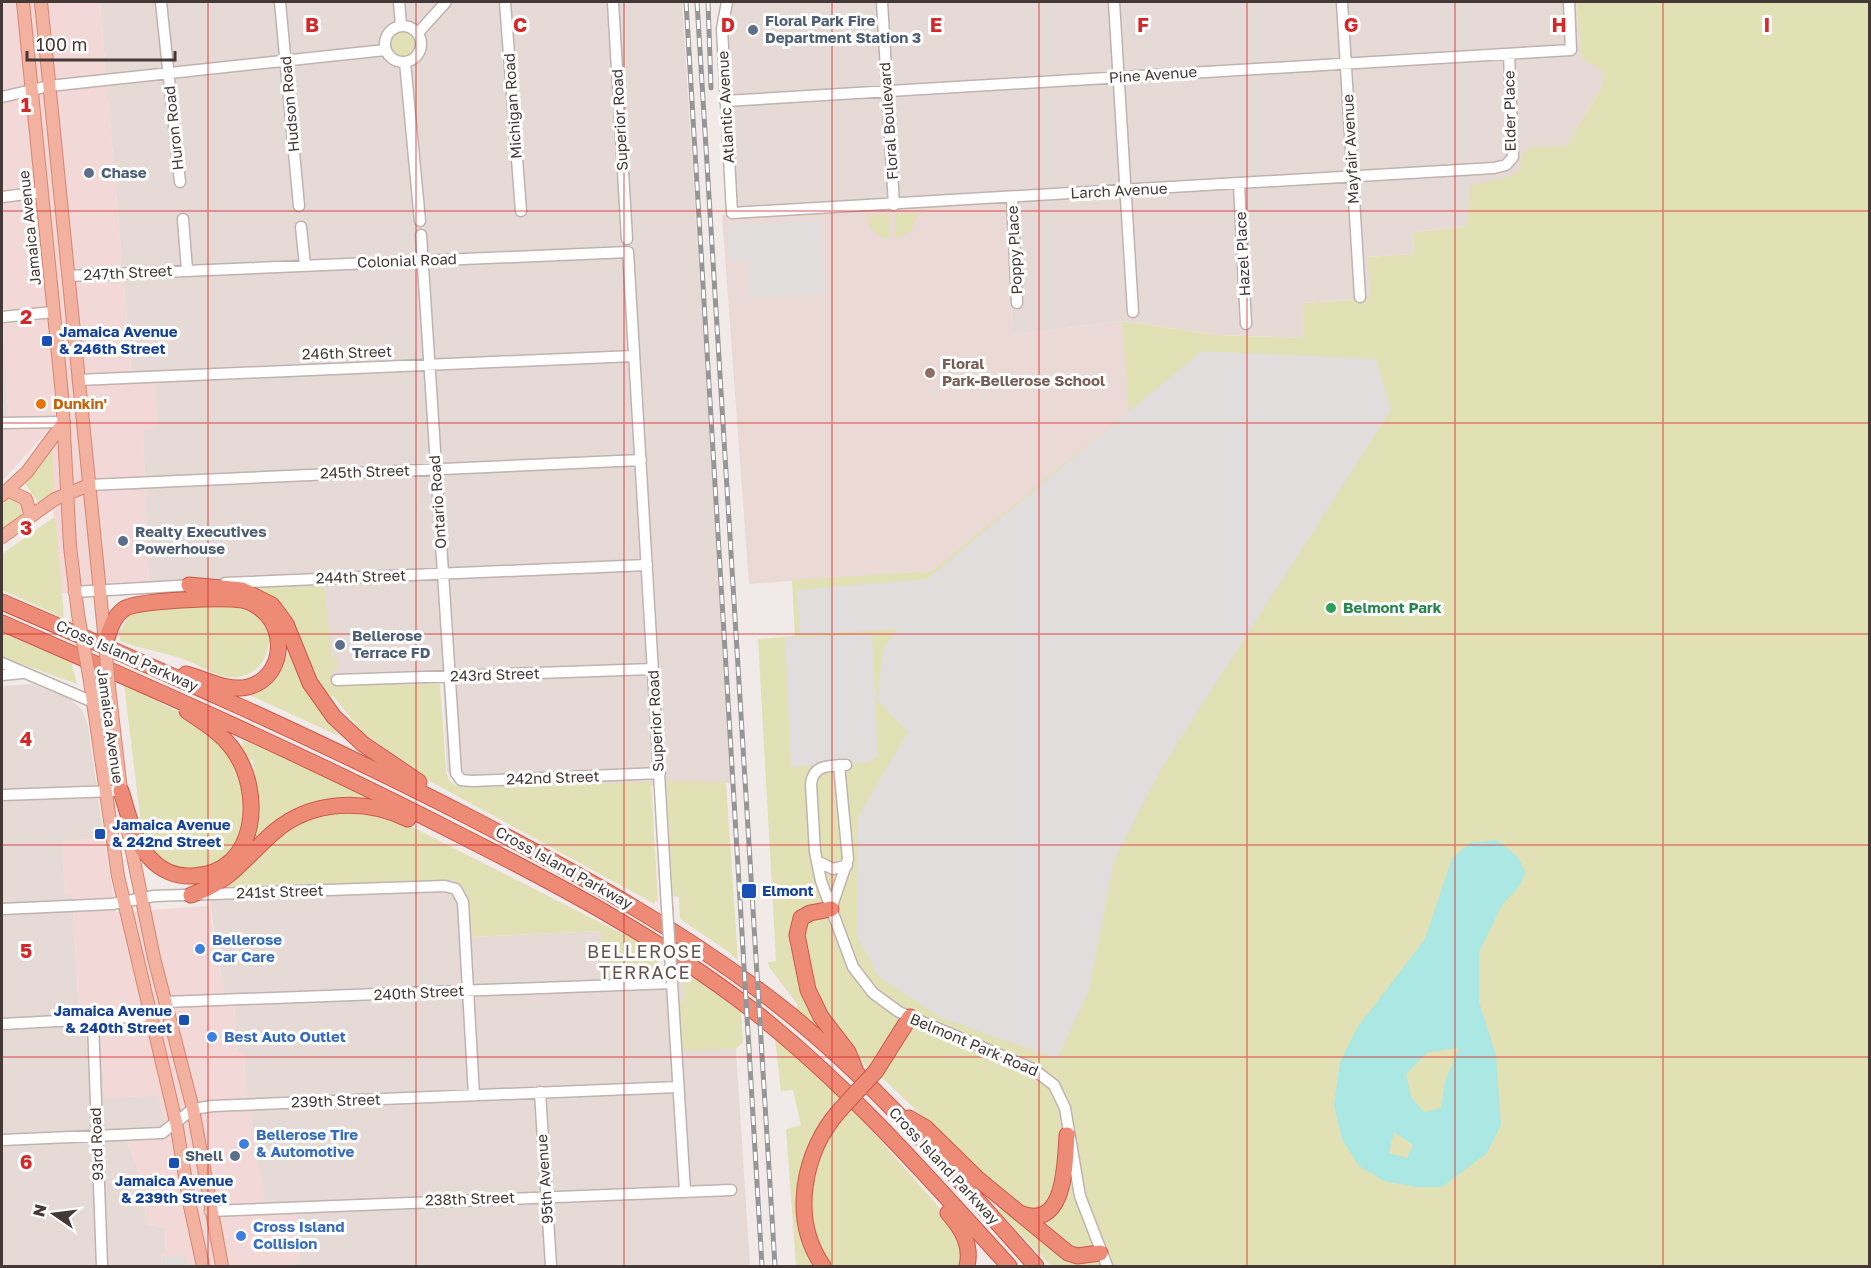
<svg xmlns="http://www.w3.org/2000/svg" width="1871" height="1268" viewBox="0 0 1871 1268" font-family="'Golos Text',sans-serif">
<style>
.residential{fill:#e6dad7}
.commercial{fill:#f2d8d6}
.education{fill:#ead9d4}
.green{fill:#e2e0b5}
.parking{fill:#e1dddd}
.water{fill:#abe8e3;fill-rule:evenodd}
.lines{fill:none;stroke-linecap:round;stroke-linejoin:round}
.minor-casing{stroke:#c0b2af;stroke-width:13}
.major-casing{stroke:#d78672;stroke-width:14}
.highway-casing{stroke:#cc5a48;stroke-width:17}
.minor{stroke:#fff;stroke-width:10}
.major{stroke:#f3b2a0;stroke-width:12}
.highway{stroke:#ee8b77;stroke-width:15}
.rail-casing{stroke:#969696;stroke-width:5}
.rail{stroke:#fff;stroke-width:3;stroke-dasharray:9;stroke-linecap:butt}
.minor-bridge-casing{stroke:#c0b2af;stroke-width:13;stroke-linecap:butt}
.major-bridge-casing{stroke:#d78672;stroke-width:14;stroke-linecap:butt}
.highway-bridge-casing{stroke:#cc5a48;stroke-width:17;stroke-linecap:butt}
.minor-bridge{stroke:#fff;stroke-width:10}
.major-bridge{stroke:#f3b2a0;stroke-width:12}
.highway-bridge{stroke:#ee8b77;stroke-width:15}
.grid{fill:none;stroke:#d62828;stroke-width:1.5;stroke-opacity:0.55}
.service-dot{fill:#5c6f8a;stroke:#fff;stroke-width:2}
.transit-dot{fill:#1a4fb4;stroke:#fff;stroke-width:2}
.education-dot{fill:#8d6e63;stroke:#fff;stroke-width:2}
.food-dot{fill:#e8710a;stroke:#fff;stroke-width:2}
.leisure-dot{fill:#2e9e5b;stroke:#fff;stroke-width:2}
.shop-dot{fill:#3f7fe0;stroke:#fff;stroke-width:2}
.labels{text-anchor:middle;stroke-width:6;stroke-linejoin:round;paint-order:stroke}
.service-label{font-size:15px;font-weight:bold;fill:#4e5e75;stroke:#fff;text-anchor:start}
.street-label{font-size:15px;fill:#453938;stroke:#fff}
.transit-label{font-size:15px;font-weight:bold;fill:#164399;stroke:#fff;text-anchor:start}
.education-label{font-size:15px;font-weight:bold;fill:#785e54;stroke:#fff;text-anchor:start}
.food-label{font-size:15px;font-weight:bold;fill:#c56008;stroke:#fff;text-anchor:start}
.leisure-label{font-size:15px;font-weight:bold;fill:#27864d;stroke:#fff;text-anchor:start}
.shop-label{font-size:15px;font-weight:bold;fill:#366cbe;stroke:#fff;text-anchor:start}
.quarter-label{font-size:18px;letter-spacing:1.5px;fill:#675250;stroke:#fff}
.grid-label{font-size:20px;text-anchor:middle;font-weight:bold;fill:#d62828;stroke:#fff;stroke-width:6;stroke-linejoin:round;paint-order:stroke}
</style>
<rect width="100%" height="100%" fill="#f2eae8"/>
<path class="residential" d="M100 2H682L732 783 461 793 447 771 443 684 330 686 324 585 149 590 143 429 132 382Z
M726 2H1576L1581 58 1604 71 1603 85 1566 146 1478 226 1413 232 1414 254 1369 257 1370 299 1303 303 1304 338 1217 335 1122 321 1012 335V197L732 215Z
M2 288 9 428 2 435Z
M32 684 70 699 82 710 88 726 104 838 62 841 65 895H72L79 1010 101 1033 104 1098 159 1095 166 1126 128 1129V1145L143 1183 146 1224 165 1228 166 1253 161 1254 162 1266H2V686Z
M452 880 461 884 467 892 470 937 602 931 657 965 658 959 659 969 683 977 684 1001 679 1002 736 1049 750 1266H294V1263H300L265 1208 249 1105H246L244 1053 237 1052 234 1001H225L209 897 226 887Z"/>
<path class="commercial" d="M2 2H100L132 382 156 381 157 428 143 430 149 590 61 593 46 433 2 481V428L9 427 2 288Z
M104 838 116 912 209 906 225 1001H234L237 1052 244 1053 246 1104 249 1105 265 1207 297 1206 300 1263H294V1266H162L161 1253H166L165 1228 146 1224 143 1183 128 1145 127 1129 166 1126 159 1096 104 1098 101 1033 79 1010 72 896 65 895 62 841Z"/>
<path class="education" d="M1010 199 1012 335 1122 321 1130 411 932 571 749 584 722 215Z"/>
<path class="green" d="M1576 2H1869V1266H1051L997 1210 1002 1208 940 1133 871 1067 868 1069 849 1046 822 1030 796 1009 798 1005 769 967 768 962 776 961 758 639 795 636 792 580 932 571 1129 411 1122 321 1217 335 1304 338 1303 303 1370 299 1368 257 1414 254 1413 232 1466 227 1471 184C1481 183 1515 180 1520 167 1522 162 1522 156 1523 152L1527 151V147L1566 146 1603 85V71L1581 58Z
M390 43a13 13 0 1 1 26 0a13 13 0 1 1-26 0Z
M918 213 911 231 896 239 895 214Z
M890 214V239C877 238 869 229 867 216Z
M52 448 54 488 50 495 38 503 24 482 40 467Z
M14 496 24 507 20 517 2 529V502Z
M54 517 56 522 64 618 2 590V554Z
M324 585 332 658 338 659V670H332V685L440 684 446 770C448 781 452 785 463 788L651 782 658 902 655 900V904L404 767V762L364 734 333 696 327 697C308 672 298 615 274 599 268 595 260 592 253 589L254 587Z
M239 605C260 611 266 622 275 641H269C268 654 263 665 252 672 228 687 206 667 183 659 162 652 141 649 120 641L119 633 128 617 125 614 141 608Z
M2 633 71 662 77 684 2 657Z
M286 654H290L307 686 339 736 241 691 282 666Z
M124 684 192 719 225 744 243 774 248 811 238 844 212 867 181 869 154 857 157 853 147 842 141 824Z
M243 741 265 748 385 806 337 800 241 859C250 841 259 823 258 801 258 787 253 774 253 759L247 761 240 752Z
M666 781 726 782 738 961 729 952 680 919 679 897 673 896Z
M348 808 387 814 658 952 657 965 649 972 606 974 601 931 470 937C469 916 474 889 452 880L226 887C253 867 276 830 307 818 320 813 335 811 348 808Z
M682 969 741 1012 743 1042 736 1049 683 1051 679 1002 684 1001Z
M775 1039 851 1107 952 1222 961 1239 962 1266H832C796 1221 810 1150 847 1111L837 1100 825 1114 826 1116 807 1150 799 1185 818 1266H796L786 1129 801 1125 793 1090 781 1091Z"/>
<path class="parking" d="M820 220 826 293 749 298 747 268 751 267 750 260 728 261 726 226Z
M1202 351 1376 359 1391 410 1162 767 1114 861 1089 990 1057 1059 940 1017 879 977 857 936 858 817 908 732 877 700 883 649 898 629 800 635 797 590 927 579Z
M872 634 878 757 865 763 791 767 785 638Z
M185 1256 187 1266H162V1257Z"/>
<path class="water" d="M1497 840 1517 856 1526 873 1518 888 1502 905 1479 952V1002L1496 1055 1501 1125 1487 1153 1442 1187H1415L1384 1181 1359 1166 1342 1139 1334 1105 1340 1062 1357 1028 1425 939 1452 858 1470 843ZM1459 1048 1445 1081 1441 1108 1424 1112 1411 1097 1406 1074 1428 1052ZM1394 1132 1413 1145 1407 1158 1389 1153Z"/>
<g class="lines">
<defs>
<path id="minor" d="M161 2 180 182
M280 2 299 206
M399 2 401 25
M505 2 521 211
M613 2 627 239
M727 2 722 29 732 213 1494 168 1506 165 1513 157 1509 54
M882 2 894 205
M1114 2 1133 312
M1342 2 1360 297
M385 44a18 18 0 1 1 36 0a18 18 0 1 1-36 0Z
M418 33 446 2
M405 62 420 221
M2 97 49 86 385 50
M725 101 1571 50 1569 2
M1239 184 1246 324
M2 197 42 192
M1012 197 1017 303
M183 219 187 270
M301 227 305 265
M421 235 456 773 461 780 472 781 660 773
M68 276 628 252 667 908
M2 317 53 312
M78 380 634 356
M2 423 64 422
M89 485 641 460
M225 583 647 565
M74 592 194 585
M2 663 93 702
M2 675 22 673
M337 680 653 669
M846 765C830 766 813 764 811 784L815 852 821 881 853 967 873 993 899 1012 1033 1069 1054 1085 1065 1108 1080 1196 1107 1266
M2 795 114 791
M817 861 833 869 847 865
M2 909 112 904 154 896 445 886 456 889 463 902 474 1095
M831 909 848 859 839 765
M165 1002 672 983 685 1191
M93 1021 102 1266
M2 1024 151 1016
M540 1092 551 1266
M2 1140 162 1133 193 1109 213 1106 678 1087
M210 1211 731 1190"/>
<path id="major" d="M23 2 62 395 70 546 78 614
M41 2 105 642
M7 490 26 499 31 516
M2 495 27 472 64 422
M2 537 55 499 89 485
M90 681 118 876 176 1122 190 1206 203 1266
M109 687 122 799
M126 822 154 958 193 1109 222 1266"/>
<path id="highway" d="M189 585 242 590 272 605 286 624 310 683 334 717 363 744 419 782
M2 602C159 669 315 738 467 816 577 873 684 931 782 1008 877 1083 955 1176 1036 1266
M2 623C154 689 306 756 454 832 557 884 659 938 751 1009 848 1085 927 1176 1009 1266
M105 645C109 632 112 618 124 609 136 600 225 597 242 600 250 601 256 605 262 610 288 631 283 678 248 687 227 692 205 679 186 674
M121 791C128 812 133 840 149 857 160 870 176 877 193 876 259 873 264 790 232 748 220 732 203 722 187 711
M191 895C232 881 243 859 274 832 311 800 365 798 408 819
M831 909 810 913 801 918 797 935 808 990 821 1017 848 1052 855 1069
M876 1071 910 1017
M909 1118 926 1128 978 1179 1068 1253 1077 1256 1100 1253
M948 1213C962 1229 972 1245 967 1266
M1019 1213C1066 1232 1065 1163 1067 1135
M823 1266C790 1219 803 1151 840 1110"/>
</defs>
<use href="#minor" class="minor-casing"/>
<use href="#major" class="major-casing"/>
<use href="#highway" class="highway-casing"/>
<use href="#minor" class="minor"/>
<use href="#major" class="major"/>
<use href="#highway" class="highway"/>
<defs>
<path id="rail" d="M686 2 762 1266
M697 2 775 1266
M708 2 711 88"/>
</defs>
<use href="#rail" class="rail-casing"/>
<use href="#rail" class="rail"/>
<defs>
<path id="minor-bridge" d="M667 908 672 983"/>
<path id="major-bridge" d="M78 614 90 681
M105 645 109 687"/>
<path id="highway-bridge" d="M840 1110 876 1071"/>
</defs>
<use href="#minor-bridge" class="minor-bridge-casing"/>
<use href="#major-bridge" class="major-bridge-casing"/>
<use href="#highway-bridge" class="highway-bridge-casing"/>
<use href="#minor-bridge" class="minor-bridge"/>
<use href="#major-bridge" class="major-bridge"/>
<use href="#highway-bridge" class="highway-bridge"/>
</g>
<path class="grid" d="M208 2V1266M416 2V1266M624 2V1266M832 2V1266M1039 2V1266M1247 2V1266M1455 2V1266M1663 2V1266M2 211H1870M2 423H1870M2 634H1870M2 845H1870M2 1057H1870"/>
<g class="service-dot">
<circle cx="753" cy="30" r="6"/>
<circle cx="89" cy="173" r="6"/>
<circle cx="123" cy="541" r="6"/>
<circle cx="340" cy="645" r="6"/>
<circle cx="235" cy="1156" r="6"/>
</g>
<g class="transit-dot">
<rect x="41" y="335" width="12" height="12" rx="3"/>
<rect x="94" y="828" width="12" height="12" rx="3"/>
<rect x="741" y="883" width="16" height="16" rx="3"/>
<rect x="178" y="1014" width="12" height="12" rx="3"/>
<rect x="168" y="1157" width="12" height="12" rx="3"/>
</g>
<circle class="education-dot" cx="930" cy="373" r="6"/>
<circle class="food-dot" cx="41" cy="404" r="6"/>
<circle class="leisure-dot" cx="1331" cy="608" r="6"/>
<g class="shop-dot">
<circle cx="200" cy="949" r="6"/>
<circle cx="212" cy="1037" r="6"/>
<circle cx="244" cy="1144" r="6"/>
<circle cx="241" cy="1236" r="6"/>
</g>
<g class="labels">
<g class="service-label">
<text x="765" y="26">Floral Park Fire<tspan x="765" dy="17">Department Station 3</tspan></text>
<text x="101" y="178">Chase</text>
<text x="135" y="537">Realty Executives<tspan x="135" dy="17">Powerhouse</tspan></text>
<text x="352" y="641">Bellerose<tspan x="352" dy="17">Terrace FD</tspan></text>
<text x="223" y="1161" text-anchor="end">Shell</text>
</g>
<g class="street-label">
<text transform="translate(1153 75) rotate(-4)" y="5">Pine Avenue</text>
<text transform="translate(290 104) rotate(-95)" y="5">Hudson Road</text>
<text transform="translate(513 106) rotate(-94)" y="5">Michigan Road</text>
<text transform="translate(726 107) rotate(-93)" y="5">Atlantic Avenue</text>
<text transform="translate(1510 111) rotate(-91)" y="5">Elder Place</text>
<text transform="translate(620 120) rotate(-93)" y="5">Superior Road</text>
<text transform="translate(889 121) rotate(-94)" y="5">Floral Boulevard</text>
<text transform="translate(174 128) rotate(-96)" y="5">Huron Road</text>
<text transform="translate(1351 149) rotate(-93)" y="5">Mayfair Avenue</text>
<text transform="translate(1119 191) rotate(-3)" y="5">Larch Avenue</text>
<text transform="translate(30 228) rotate(-96)" y="5">Jamaica Avenue</text>
<text transform="translate(1015 250) rotate(-93)" y="5">Poppy Place</text>
<text transform="translate(1243 254) rotate(-93)" y="5">Hazel Place</text>
<text transform="translate(407 261) rotate(-2)" y="5">Colonial Road</text>
<text transform="translate(128 273) rotate(-3)" y="5">247th Street</text>
<text transform="translate(347 353) rotate(-2)" y="5">246th Street</text>
<text transform="translate(365 472) rotate(-2)" y="5">245th Street</text>
<text transform="translate(438 502) rotate(-94)" y="5">Ontario Road</text>
<text transform="translate(361 577) rotate(-2)" y="5">244th Street</text>
<text transform="translate(127 656) rotate(24)" y="5">Cross Island Parkway</text>
<text transform="translate(495 675) rotate(-2)" y="5">243rd Street</text>
<text transform="translate(656 721) rotate(-93)" y="5">Superior Road</text>
<text transform="translate(110 726) rotate(82)" y="5">Jamaica Avenue</text>
<text transform="translate(553 778) rotate(-2)" y="5">242nd Street</text>
<text transform="translate(564 868) rotate(29)" y="5">Cross Island Parkway</text>
<text transform="translate(280 892) rotate(-2)" y="5">241st Street</text>
<text transform="translate(419 993) rotate(-3)" y="5">240th Street</text>
<text transform="translate(974 1045) rotate(23)" y="5">Belmont Park Road</text>
<text transform="translate(336 1101) rotate(-2)" y="5">239th Street</text>
<text transform="translate(97 1144) rotate(-92)" y="5">93rd Road</text>
<text transform="translate(944 1166) rotate(47)" y="5">Cross Island Parkway</text>
<text transform="translate(545 1179) rotate(-94)" y="5">95th Avenue</text>
<text transform="translate(470 1199) rotate(-2)" y="5">238th Street</text>
</g>
<g class="transit-label">
<text x="59" y="337">Jamaica Avenue<tspan x="59" dy="17">&amp; 246th Street</tspan></text>
<text x="112" y="830">Jamaica Avenue<tspan x="112" dy="17">&amp; 242nd Street</tspan></text>
<text x="762" y="896">Elmont</text>
<text x="172" y="1016" text-anchor="end">Jamaica Avenue<tspan x="172" dy="17">&amp; 240th Street</tspan></text>
<text x="174" y="1186" text-anchor="middle">Jamaica Avenue<tspan x="174" dy="17">&amp; 239th Street</tspan></text>
</g>
<g class="education-label">
<text x="942" y="369">Floral<tspan x="942" dy="17">Park-Bellerose School</tspan></text>
</g>
<g class="food-label">
<text x="53" y="409">Dunkin'</text>
</g>
<g class="leisure-label">
<text x="1343" y="613">Belmont Park</text>
</g>
<g class="shop-label">
<text x="212" y="945">Bellerose<tspan x="212" dy="17">Car Care</tspan></text>
<text x="224" y="1042">Best Auto Outlet</text>
<text x="256" y="1140">Bellerose Tire<tspan x="256" dy="17">&amp; Automotive</tspan></text>
<text x="253" y="1232">Cross Island<tspan x="253" dy="17">Collision</tspan></text>
</g>
<g class="quarter-label">
<text x="645" y="958">BELLEROSE<tspan x="645" dy="21">TERRACE</tspan></text>
</g>
</g>
<g class="grid-label">
<text x="312" y="32">B</text>
<text x="520" y="32">C</text>
<text x="728" y="32">D</text>
<text x="936" y="32">E</text>
<text x="1143" y="32">F</text>
<text x="1351" y="32">G</text>
<text x="1559" y="32">H</text>
<text x="1767" y="32">I</text>
<text x="26" y="112">1</text>
<text x="26" y="324">2</text>
<text x="26" y="535">3</text>
<text x="26" y="746">4</text>
<text x="26" y="958">5</text>
<text x="26" y="1169">6</text>
</g>
<rect width="1871" height="1268" fill="none" stroke="#453938" stroke-width="6"/>
<g transform="translate(54 1214) rotate(284)" stroke="#ffffff" stroke-width="4.5" paint-order="stroke">
<path d="M0-4.5L10 22L0 15L-10 22Z" fill="#453938"/>
<text y="-9" font-size="16" font-weight="bold" text-anchor="middle" fill="#453938">N</text>
</g>
<path d="M27 51v9h148v-9" fill="none" stroke="#453938" stroke-width="3"/>
<text x="36" y="51" font-size="18" fill="#453938" stroke="#ffffff" stroke-width="4.5" paint-order="stroke">100 m</text>
</svg>
